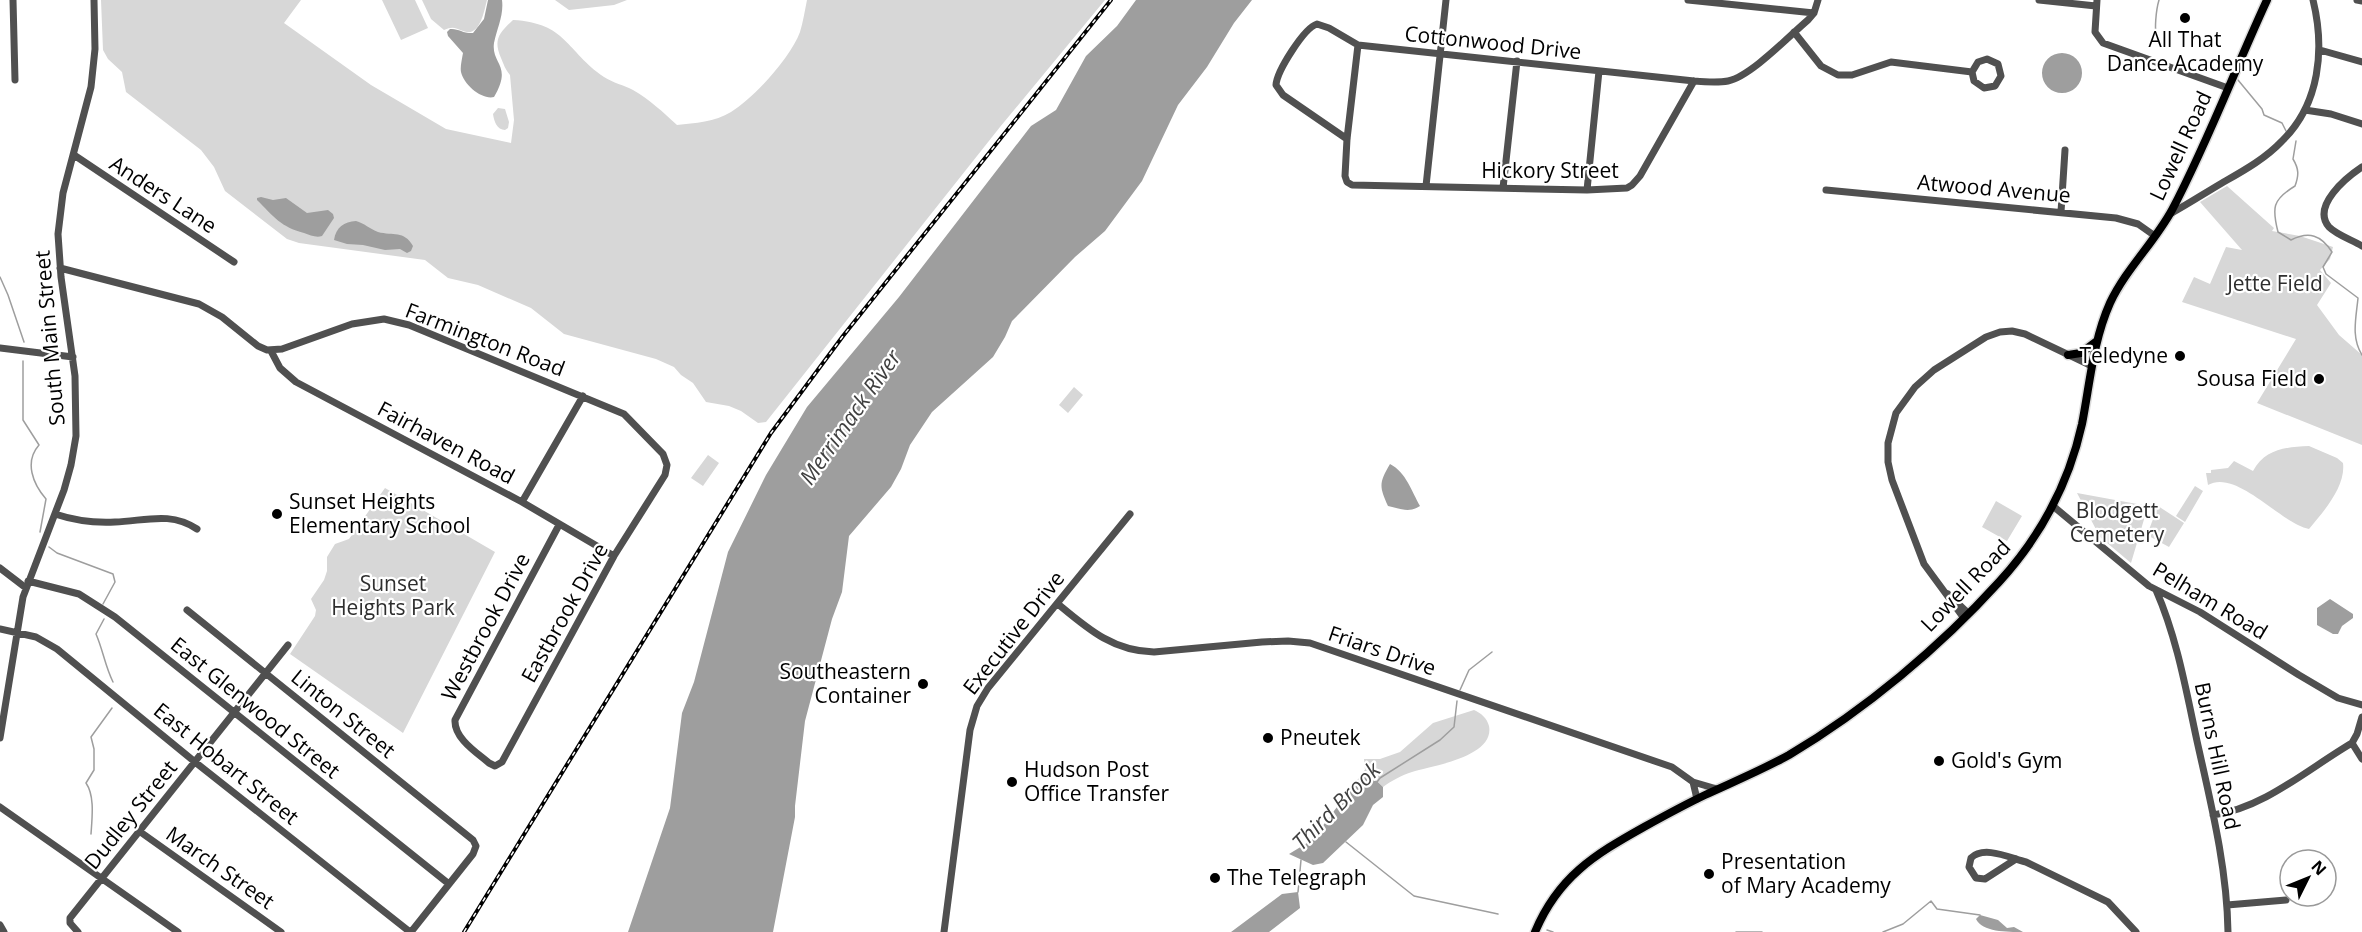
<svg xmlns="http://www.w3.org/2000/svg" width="2362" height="932" viewBox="0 0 2362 932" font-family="'Open Sans',sans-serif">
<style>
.green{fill:#d7d7d7}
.water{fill:#9e9e9e}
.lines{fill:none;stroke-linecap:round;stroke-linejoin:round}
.stream{stroke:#9e9e9e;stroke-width:1.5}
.major-casing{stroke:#dbdbdb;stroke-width:11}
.minor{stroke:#505050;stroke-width:7}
.major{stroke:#000;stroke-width:8}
.rail-casing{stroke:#000;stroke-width:4}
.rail{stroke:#fff;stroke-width:1.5;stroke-dasharray:4.5;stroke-linecap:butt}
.poi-dot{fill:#000;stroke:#fff;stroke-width:2}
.labels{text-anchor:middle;stroke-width:4.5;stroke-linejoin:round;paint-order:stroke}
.poi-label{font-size:21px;fill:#000;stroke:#fff;text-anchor:start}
.street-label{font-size:21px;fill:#000;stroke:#fff}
.park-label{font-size:21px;fill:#2e2e2e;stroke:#fff}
.water-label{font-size:22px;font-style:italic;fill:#3f3f3f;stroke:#fff}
</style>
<rect width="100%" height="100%" fill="#fff"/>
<path class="green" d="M101 0H301L284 23 371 85 446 129 511 143 514 120 510 75C505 69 504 65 501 58 493 40 499 33 513 20 567 23 566 51 604 77 613 83 624 85 633 90 650 100 663 112 677 125 695 123 715 122 731 112 754 98 791 57 800 32 803 22 805 10 807 0H1105L1000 127 766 422 758 423 741 411 729 406 706 402 693 383 681 375 674 367 656 359 564 334 531 308 478 285 448 278 425 260 299 243 287 239 225 191 214 167 201 150 126 92 122 72 108 59 103 50Z
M382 0H415L428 28 401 40Z
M422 0H487C484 11 480 38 463 31 455 28 453 26 444 30L431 19Z
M555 0H627L614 5 569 10Z
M498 108 505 109 509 122 508 128 505 130C497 130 494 121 493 114Z
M2227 186 2274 228 2272 231 2300 236 2333 247 2330 259 2320 270 2331 283 2317 305 2339 335 2362 355V445L2257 403 2296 339 2182 302 2194 277 2210 284 2226 247 2242 250 2200 202Z
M1074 387 1083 395 1068 413 1059 405Z
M2309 446 2337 458 2343 463C2346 487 2323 512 2309 529 2280 523 2237 469 2208 485L2206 473H2211V470L2228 468 2234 461 2253 471C2265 449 2286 447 2309 446Z
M708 455 719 463 703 486 691 478Z
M2195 486 2203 491 2185 522 2176 516Z
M385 488 495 552 403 733 290 654 315 616 316 610 311 599 324 580 327 571V557L335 544 349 539Z
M2077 493 2148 506 2131 563 2100 537Z
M1996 501 2022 516 2007 541 1982 527Z
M2158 506 2184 523 2169 547 2147 535Z
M1474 710C1481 713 1487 718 1489 726 1495 757 1431 766 1412 772 1402 775 1391 781 1383 787L1365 770 1364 759H1380L1400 752 1433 723Z"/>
<path class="water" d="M488 0H502C504 15 497 28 494 43 491 64 513 65 494 97 482 100 464 85 461 72 460 67 462 59 463 53L448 36 447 32 450 29C458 28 464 34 473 33L484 19Z
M1136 0H1252L1234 23 1207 67 1178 105 1142 181 1105 231 1075 257 1012 321 1005 337 993 357 932 412 910 445 901 469 891 487 849 536 842 592 832 619 805 721 795 806V817L773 932H628L670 808 682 713 694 682 728 552 766 475 807 407 899 297 1031 126 1056 110 1086 56 1117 26Z
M2042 73a20 20 0 1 1 40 0a20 20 0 1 1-40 0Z
M261 197 273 200 286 198 307 213 328 210 333 214 334 218 322 236C316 238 310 235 304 233 281 227 274 217 257 200V198Z
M356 221C364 223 370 229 378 232 393 236 404 230 413 246L411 251 407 253 400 249 385 250 363 245 347 244 334 240C336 227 344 222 356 221Z
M1390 464C1406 472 1412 492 1420 506 1410 513 1400 509 1388 506 1379 486 1379 483 1390 464Z
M2330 599 2353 614V618L2342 626 2338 634H2333L2317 625V608Z
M1365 770 1383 787V797L1373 805 1363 825 1323 863 1313 865 1289 854 1312 840Z
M1298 892 1300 908 1269 932H1231L1282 894Z
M1980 915 1998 920 2007 928 2014 927 2023 932C2007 932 1982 932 1976 919Z"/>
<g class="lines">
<path class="stream" d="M2157 40C2154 30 2156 10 2159 0
M2238 80 2262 109 2264 115 2282 123 2286 131
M2296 141 2293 159C2299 169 2299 175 2295 186 2272 200 2272 208 2278 232L2291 240C2309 231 2321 235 2332 252L2323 267 2326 274 2358 298C2356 319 2351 337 2362 355
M0 277 8 295 24 342
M23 361V420L39 445C24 462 33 484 46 499L40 532
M49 547 57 553 113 574 115 582 103 604
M104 619 96 634C103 650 105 666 113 682
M1460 690 1469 670 1492 652
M1377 782 1380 778 1440 740 1454 727 1457 701
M91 834C92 818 95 796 86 783L94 770V749L91 737 112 708
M1346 842 1414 896 1498 914
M1298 892 1301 860
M1547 930 1553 932
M1736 932H1762
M1883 932 1903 924 1931 901 1937 909 1980 915"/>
<defs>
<path id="major" d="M2068 355 2081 353 2097 341
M1535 932C1558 877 1594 855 1644 827 1664 816 1684 805 1705 795 1733 782 1762 770 1789 755 1865 710 1940 647 1999 582 2040 537 2069 483 2082 424 2090 383 2093 341 2110 303 2126 269 2154 243 2172 210 2208 142 2235 69 2267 0"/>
</defs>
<use href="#major" class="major-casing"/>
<path class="minor" d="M13 0 15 80
M1688 0 1814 13
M2039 0 2096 6
M2097 0 2095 32 2103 43 2228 88
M2357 0 2362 1
M1794 32 1821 66 1838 75H1852L1891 62 1972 72 1978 62 1987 59 1998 64 2001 76 1995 86 1984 88 1974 81 1972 72
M1358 45 1347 139 1345 176 1347 182 1352 185 1587 190 1627 188 1632 185 1640 176 1694 81
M2320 50 2362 62
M2305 110 2331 114 2362 124
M1347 139 1283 95 1276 85C1277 71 1304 28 1317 24L1329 28 1358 45 1694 81C1705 82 1718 83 1728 81 1751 76 1789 36 1808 20L1814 13 1818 0
M74 155 234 262
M2362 167C2347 177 2311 206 2329 227 2337 235 2352 240 2362 246
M1426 186 1446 0
M1503 188 1517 61
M1587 190 1599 71
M1826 190 2116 218 2138 224 2155 236
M2061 212 2065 150
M2170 214C2188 204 2205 193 2222 183 2243 171 2265 159 2282 141 2320 104 2325 49 2313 0
M60 268 199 304 222 317 258 346 267 350 282 349 352 324 384 319 409 325 624 414 663 454 667 465 665 475 614 556 502 762 495 766 489 763C476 752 454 738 455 720L559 525
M0 348 73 357
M271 351 280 368 296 382 522 502 614 556
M522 502 583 396
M2053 506 2149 586 2200 612 2299 675 2338 698 2362 705
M55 514C73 520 96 523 115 522 145 521 170 511 197 529
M0 568 26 588
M28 581 79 594 115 617 449 884
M2156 590C2177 638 2186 690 2197 741 2211 804 2227 867 2228 932
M1948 594 1968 613
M1058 604C1088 629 1113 651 1154 652L1262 642 1288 641 1310 643 1672 767 1693 782 1717 789
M187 610 473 840 476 846 473 854 411 932
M1963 617 1924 564 1892 480 1888 462V443L1896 413 1915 387 1934 370 1986 337 2000 332 2012 331 2025 334 2092 366
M0 629 36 637 57 649 195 762 410 932
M0 738 23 597 64 490 71 465 76 436 75 376 61 277 58 234 63 193 91 87 95 49 94 0
M2352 743 2362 759
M1693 782 1697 799
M0 807 178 932
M2213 815C2263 809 2309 768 2352 743L2357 734 2362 717
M139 831 281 932
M2016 859 1985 879 1976 878 1969 867 1971 858C1984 845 2010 858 2026 862L2108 902 2136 932
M2227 905 2286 900
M0 925 4 932
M78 932 70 923V918L288 645
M944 932 970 730 977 706 988 688 1130 514"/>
<use href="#major" class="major"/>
<defs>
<path id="rail" d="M464 932 771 433 843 336 1111 0"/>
</defs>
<use href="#rail" class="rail-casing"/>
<use href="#rail" class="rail"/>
</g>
<g class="poi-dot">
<circle cx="2185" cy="18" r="6"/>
<circle cx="2180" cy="356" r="6"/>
<circle cx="2319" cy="379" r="6"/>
<circle cx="277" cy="514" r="6"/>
<circle cx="923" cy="684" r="6"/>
<circle cx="1268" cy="738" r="6"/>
<circle cx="1939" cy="761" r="6"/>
<circle cx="1012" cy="782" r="6"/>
<circle cx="1709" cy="874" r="6"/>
<circle cx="1215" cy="878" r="6"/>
</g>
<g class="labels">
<g class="poi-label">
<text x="2185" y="47" text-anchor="middle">All That<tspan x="2185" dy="24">Dance Academy</tspan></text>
<text x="2168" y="363" text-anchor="end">Teledyne</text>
<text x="2307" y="386" text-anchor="end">Sousa Field</text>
<text x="289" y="509">Sunset Heights<tspan x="289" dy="24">Elementary School</tspan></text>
<text x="911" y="679" text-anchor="end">Southeastern<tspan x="911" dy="24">Container</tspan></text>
<text x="1280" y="745">Pneutek</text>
<text x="1951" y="768">Gold's Gym</text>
<text x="1024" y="777">Hudson Post<tspan x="1024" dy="24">Office Transfer</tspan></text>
<text x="1721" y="869">Presentation<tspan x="1721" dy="24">of Mary Academy</tspan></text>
<text x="1227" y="885">The Telegraph</text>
</g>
<g class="street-label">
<text transform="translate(1493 43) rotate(6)" y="7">Cottonwood Drive</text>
<text transform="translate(2181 146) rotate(-65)" y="7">Lowell Road</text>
<text x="1550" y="178">Hickory Street</text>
<text transform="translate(1994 189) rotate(5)" y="7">Atwood Avenue</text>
<text transform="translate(163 195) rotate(33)" y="7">Anders Lane</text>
<text transform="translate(50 338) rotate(-95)" y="7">South Main Street</text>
<text transform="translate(485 340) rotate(21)" y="7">Farmington Road</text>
<text transform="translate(446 443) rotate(28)" y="7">Fairhaven Road</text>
<text transform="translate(1966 586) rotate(-46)" y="7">Lowell Road</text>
<text transform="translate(2210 601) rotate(31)" y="7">Pelham Road</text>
<text transform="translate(565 613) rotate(-61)" y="7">Eastbrook Drive</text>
<text transform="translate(486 627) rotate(-62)" y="7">Westbrook Drive</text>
<text transform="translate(1014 633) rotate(-52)" y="7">Executive Drive</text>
<text transform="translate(1382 651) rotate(19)" y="7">Friars Drive</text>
<text transform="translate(255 708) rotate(39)" y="7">East Glenwood Street</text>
<text transform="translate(343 714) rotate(39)" y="7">Linton Street</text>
<text transform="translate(2217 756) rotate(78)" y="7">Burns Hill Road</text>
<text transform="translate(226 764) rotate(39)" y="7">East Hobart Street</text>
<text transform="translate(131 815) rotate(-51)" y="7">Dudley Street</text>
<text transform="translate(220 868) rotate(35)" y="7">March Street</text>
</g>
<g class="park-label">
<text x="2275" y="291">Jette Field</text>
<text x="2117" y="518">Blodgett<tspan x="2117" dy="24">Cemetery</tspan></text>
<text x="393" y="591">Sunset<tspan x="393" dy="24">Heights Park</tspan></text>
</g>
<g class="water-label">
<text transform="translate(850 417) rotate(-55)" y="8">Merrimack River</text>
<text transform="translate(1336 806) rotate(-45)" y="8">Third Brook</text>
</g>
</g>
<g transform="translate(2308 878) rotate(47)"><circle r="28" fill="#ffffff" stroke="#999999" stroke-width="1.5"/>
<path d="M0-4.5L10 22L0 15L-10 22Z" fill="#000000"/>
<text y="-9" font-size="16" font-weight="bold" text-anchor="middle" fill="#000000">N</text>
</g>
</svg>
